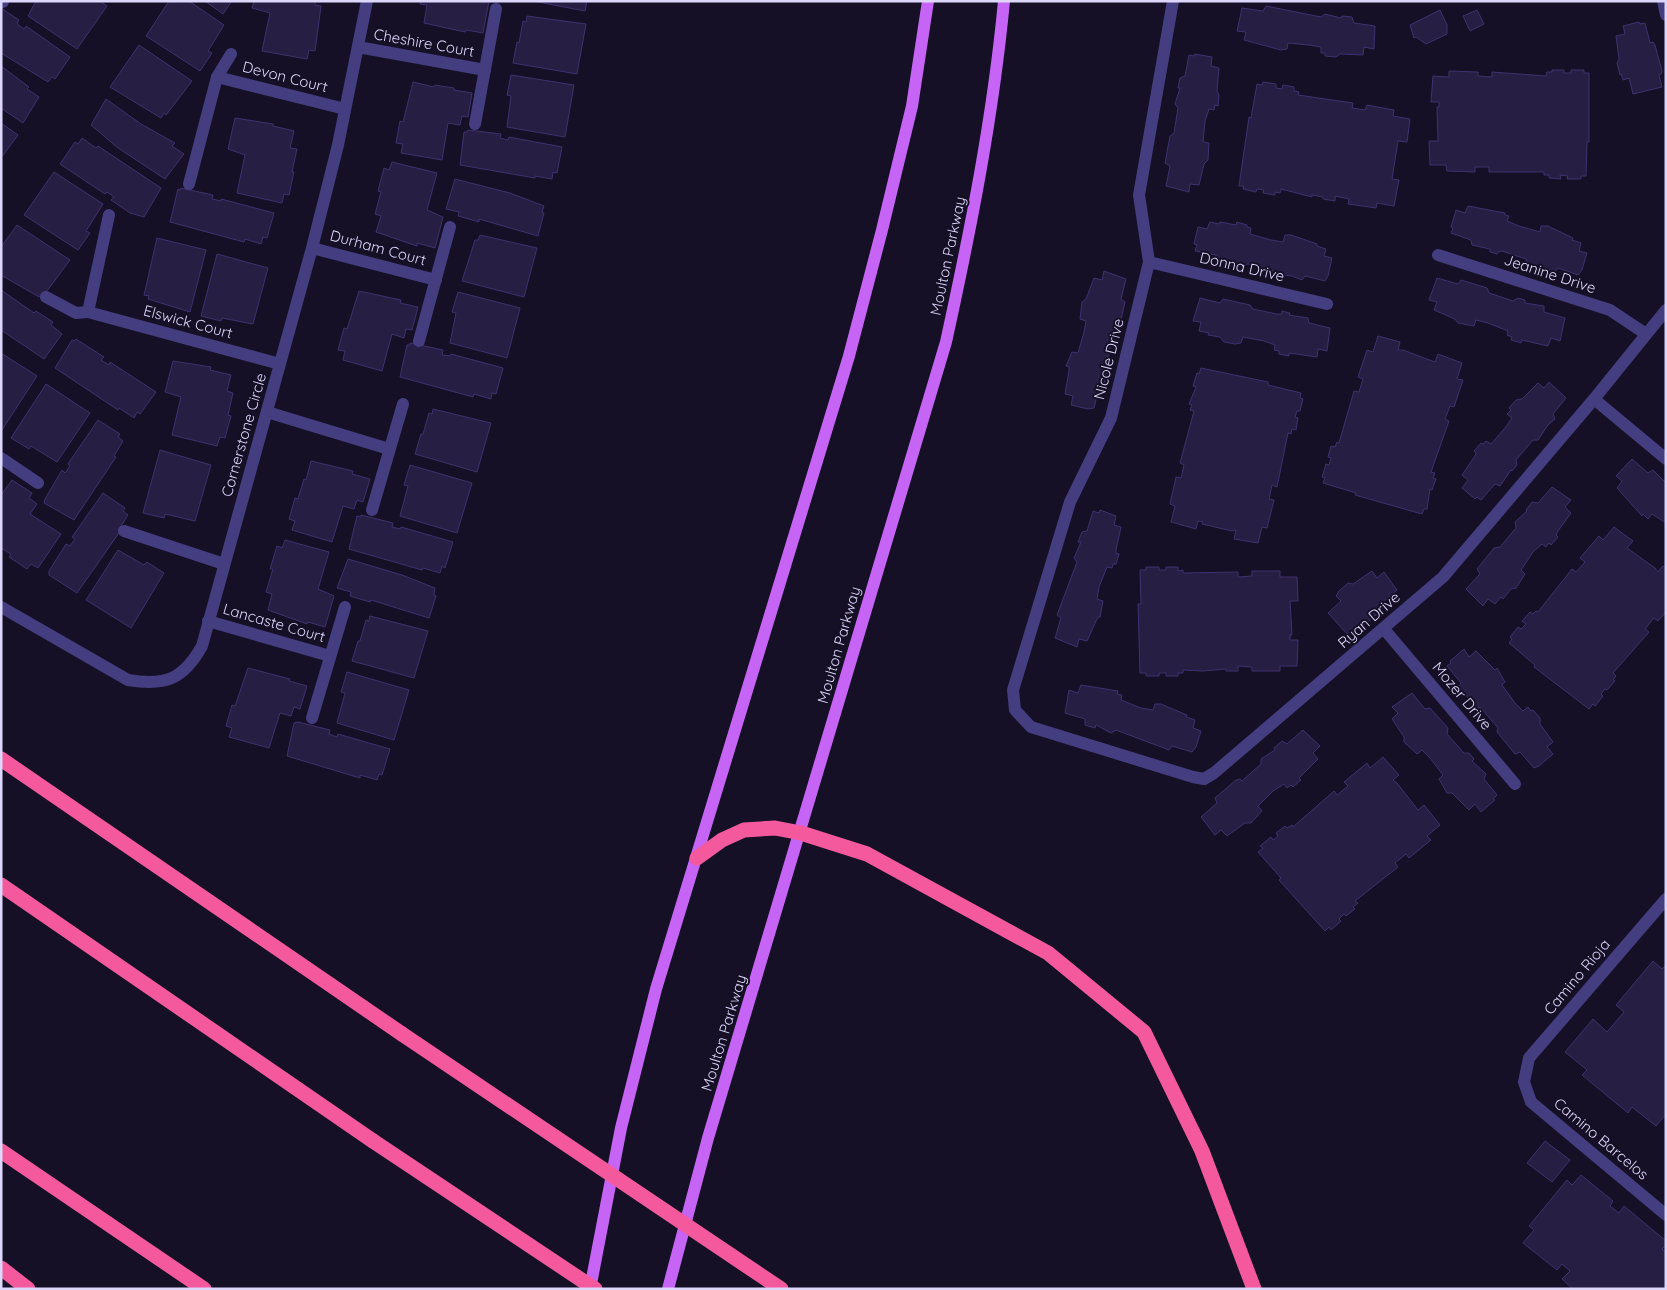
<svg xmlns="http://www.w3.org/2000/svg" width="1667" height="1290" viewBox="0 0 1667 1290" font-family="Quicksand,sans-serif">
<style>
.building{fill:#271e44;stroke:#40316f}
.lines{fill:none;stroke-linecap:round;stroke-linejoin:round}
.lane{stroke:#443e81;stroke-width:12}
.street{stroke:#443e81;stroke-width:12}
.primary{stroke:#c665f5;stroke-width:12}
.highway{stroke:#f5599d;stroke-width:15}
.highway-bridge{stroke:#f5599d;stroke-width:15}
.labels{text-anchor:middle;stroke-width:4;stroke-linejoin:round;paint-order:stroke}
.street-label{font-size:15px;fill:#ddd7fc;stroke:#151025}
</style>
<rect width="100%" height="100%" fill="#151025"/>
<path class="building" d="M36 1H100L107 6 77 49 28 16Z
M169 1H189L224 25 208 51 212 53 200 71 146 36Z
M205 1H232L223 14Z
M254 1H315V5L321 6 315 51 309 50 307 59 262 51 270 13 252 8Z
M421 1H489L483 33 466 30 465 32 424 23 427 5 420 4Z
M533 1H587L585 11Z
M1266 6 1321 17 1325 14 1341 18 1342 16 1352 17 1354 23 1375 26 1374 49 1364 47 1363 55 1340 54 1336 57 1325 56V53H1321V47L1309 45 1288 43 1287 49 1281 50 1244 40 1246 32 1237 31 1242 8 1263 11Z
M1 8 19 20 17 24 24 29 26 26 70 57 55 79 52 77 48 82 1 53Z
M1440 10 1447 25V34L1426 44 1416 37 1414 38 1410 25Z
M1477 10 1484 24 1470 31 1463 16Z
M527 16 586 24 577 74 513 63 517 42 519 43 523 21 526 22Z
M1639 22 1640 24 1645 23 1650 43 1653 42 1655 45 1662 71 1661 74 1659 75 1662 87 1633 94 1629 78 1623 80 1621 74 1620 75 1617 63 1619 59 1616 36 1625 34 1623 26Z
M139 45 192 81 166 115 164 113 161 118 110 87Z
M1195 54 1212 57 1211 66 1219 68 1217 91 1219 95 1218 106 1215 105 1214 110 1209 109 1205 121 1203 142 1209 143 1208 160 1204 164 1199 185 1190 184 1189 192 1166 186 1170 166 1165 163 1170 136 1174 133 1178 108 1175 104 1180 88H1178L1180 78 1185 76 1189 55 1194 56Z
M1 66 29 87 27 89 39 97 23 123 1 108Z
M1552 70H1564V73H1571V70H1584V73H1589V142H1587L1586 176H1581V179H1567L1568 176 1560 175 1561 179 1549 178V175H1544V172H1489V167H1475V172L1447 171 1446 165H1430L1429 141H1438L1437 107H1439V102H1431L1433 76 1449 77V71L1478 72V76L1492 77V72L1546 76 1547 72H1552Z
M511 75 574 85 565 137 507 127 511 96 507 95Z
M413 82 434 87 435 85 454 88V90L472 93 468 117 462 116 460 125 448 123 442 160 401 153 403 144 396 143 400 121 403 122Z
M1263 82 1276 84V88L1282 89 1283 85 1294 87V91L1299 92 1298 95 1353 103 1352 108 1365 110 1367 105 1394 110 1393 116 1410 119 1407 142 1398 141 1392 179 1399 180 1394 206 1377 203 1376 208 1348 204 1349 199 1335 196V201L1323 199V197L1312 195V197L1281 189 1280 193 1275 192V195L1263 193 1264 190 1257 189 1256 192 1243 189 1244 186H1239L1249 117 1251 118 1257 84 1262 85Z
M106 99 141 124 175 143 172 146 184 154 165 179 118 148 91 125Z
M235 118 273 124V126L294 131 290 148 297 149 292 172H294L289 195 284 194 282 203 237 193 245 155 228 149Z
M1 123 18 135 1 158Z
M468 130 501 134 500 138 508 140 509 137 562 147 557 173 553 172 552 179 535 176V178L460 165 464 132H467Z
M82 138 96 148 98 146 161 188 144 217 130 213 111 200 114 197 107 192 105 194 60 164 75 142 78 144Z
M392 162 437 173 427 210 443 217 435 248 417 243V246L376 232 381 216 375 214 381 192 378 191 384 168 389 170Z
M54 172 103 204 86 231 90 233 78 250 24 215Z
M455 179 510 193 544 206 542 212 544 213 538 236 479 219V222L458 216 459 212 446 209Z
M181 188 213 195 212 199 221 201V199L274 213 267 238 263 237 261 244 245 239 244 242 170 222 178 189 180 190Z
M1468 206 1505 213V215L1509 216 1507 221 1519 226 1540 232 1541 226H1548L1573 238 1572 240 1581 243 1579 251 1587 253 1582 270 1578 275 1558 268 1554 273 1528 264 1526 259 1502 251 1498 252 1497 254 1490 252V249L1472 245 1471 240 1451 233 1453 228 1451 227 1456 210 1465 213Z
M1210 222 1219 224 1220 222 1236 225 1237 222 1247 225V227L1251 228 1250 234 1271 240 1283 242 1285 235H1291L1317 244V246L1326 249 1324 256 1332 258 1328 276 1325 281 1305 276 1302 280 1292 276 1275 274 1272 270 1248 264 1243 265V267L1227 261V263L1217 261 1216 255 1195 251 1197 245 1194 244 1198 227 1207 229Z
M17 225 70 260 44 295 42 293 39 297 1 275V247Z
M480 235 537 248 524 297 462 281 475 240H478Z
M157 238 206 250 190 312 148 299 149 296 144 295Z
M217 254 268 268 253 324 222 318 221 321 201 316Z
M1104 271 1126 279 1121 299 1125 302 1119 329 1114 332 1108 356 1111 360 1109 368H1107L1104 386 1099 387 1094 408 1088 409 1071 405 1073 396 1065 394 1069 371V367L1066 366 1072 352 1078 353 1084 332 1086 321 1080 319 1082 302 1086 299 1094 278 1102 280Z
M1437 278 1458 284 1461 280 1487 288 1489 293 1513 301 1518 298 1525 300V303L1544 306V312L1565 318 1560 341 1551 338 1548 346 1526 341 1522 340 1521 343 1511 340 1512 337 1507 335 1508 331 1488 323 1476 320 1474 326 1458 323 1455 319 1434 310 1437 302 1429 300Z
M1 290 34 313 36 311 53 322 51 325 62 334 44 359 1 330Z
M359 291 401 300 400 303 418 307 412 330 406 329 404 338 392 334 382 371 343 360 345 351 338 350 344 328 347 329Z
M458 292 520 308 507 358 450 343 456 313 452 312Z
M1200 298 1220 303 1223 299 1250 305 1253 309 1277 314H1282V311L1290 313 1289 315 1308 318 1309 323 1330 328 1327 351 1318 349 1317 357 1289 353V356L1279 354V351L1274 350 1275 345 1264 341 1243 337 1241 343 1235 344 1224 342 1220 337 1208 335 1209 333 1199 331 1201 322 1193 321Z
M1378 336 1400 342 1398 350H1403L1435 362 1438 354 1462 363 1457 379 1463 380 1454 407 1450 406 1445 419 1449 421 1431 472 1435 473 1433 478 1436 479 1432 490 1430 489 1427 509H1424L1422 514 1355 495 1356 493 1323 483 1325 478 1322 477 1326 464 1329 465 1331 458 1328 457 1331 446 1335 447 1337 442 1339 443 1354 391 1359 392 1363 379 1358 377 1367 350 1373 352Z
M76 339 104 357 101 360 109 365 110 362 156 392 140 414 137 412 134 418 119 408 118 410 55 368 72 340 74 341Z
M410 343 443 350 442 355 450 356 451 354 503 368 496 394 492 393 491 399 474 394 473 397 400 377 407 345H410Z
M1 353 37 376 2 430H1Z
M173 361 211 367 210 370 231 375 227 391 233 393 228 415 231 416 225 438 220 437 217 446 172 435 181 397 165 392Z
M1201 368 1268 382V385L1301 393 1300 398 1303 399 1300 411H1297L1295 417 1298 418 1296 430 1292 429 1291 434 1288 433 1277 487 1272 485 1269 499 1274 500 1267 528 1262 527 1258 543 1234 539 1236 530 1232 531 1202 524 1203 522 1198 521 1196 529 1171 522 1175 506 1170 504 1176 477 1181 478 1184 465 1180 463 1194 411 1190 410 1192 405 1189 404 1196 387 1193 386 1197 373 1199 374Z
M1549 382 1566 398 1553 414 1555 419 1548 425 1538 440H1533L1516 460 1517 465 1512 471 1511 470 1500 486 1495 484 1481 500 1477 497 1475 499 1462 488 1468 480 1462 475 1475 456 1476 453 1474 451 1481 443 1483 444 1486 441 1491 444 1505 428 1512 418 1507 414 1511 410 1509 408 1516 400 1522 399 1538 383 1544 388Z
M46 384 90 413 57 462 31 446 29 449 11 438Z
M433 409 491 423 477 472 415 454 421 434H423L429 413 432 414Z
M98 420 120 434 118 437 123 441 114 456 116 457 74 520 44 503 45 499 62 470 65 473 70 466 68 464Z
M160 450 211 465 195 521 165 514 164 518 143 513Z
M1632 459 1648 473 1653 470 1666 483V523L1652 514 1648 519 1643 514 1642 516 1617 488 1622 481 1616 476Z
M311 461 353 471 352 474 370 479 363 502 357 500 354 509 343 506 332 542 292 530 295 521 289 519 295 498 298 499 304 479 306 480Z
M410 465 472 483 457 533 400 516 408 486 404 485Z
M12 480 32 493 29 498 37 504 30 514 61 534 38 568 31 564 27 569 9 557 11 554 1 548V495Z
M1552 487 1571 500 1565 507 1571 513 1558 531 1556 535 1558 537 1551 545 1549 543 1546 547 1542 544 1533 552 1521 570 1525 574 1516 588 1511 589 1503 599 1501 597 1495 604 1488 599 1483 606 1466 589 1480 574 1477 569 1494 548 1500 547 1516 528 1515 522 1527 511 1526 510 1532 502 1538 503Z
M103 493 125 508 123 511 128 515 119 529 121 530 77 593 49 575V571L66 544 70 546 75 539 72 537Z
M1100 510 1116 516 1114 525 1121 527 1116 550V553L1119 554 1116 564H1113L1112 568 1107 567 1099 587 1097 599 1103 601 1100 617H1098L1096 621 1087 641 1079 639 1077 647 1055 638 1061 618 1057 615 1077 562 1074 558 1081 542H1078L1082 532 1087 531 1093 511 1099 513Z
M361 515 393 523 392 527 400 529 401 527 453 542 445 568 442 566 440 573 423 568 422 570 349 549 357 516 361 517Z
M1614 527 1633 541 1627 548 1655 568 1658 572 1663 566 1666 568V612L1658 621 1654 618 1645 629 1649 632 1613 673 1616 676 1613 680 1615 681 1607 690 1605 689 1601 694 1603 696 1595 706 1593 704 1589 709 1534 667 1535 665 1509 643 1512 639 1510 637 1518 627 1521 629 1526 624 1522 621 1530 612 1533 614 1536 611 1538 612 1572 569 1576 572 1585 562 1580 558 1599 536 1603 540Z
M285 540 329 552 318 589 334 596 325 627 308 622 307 624 268 610 272 594 266 592 273 569H270L277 546 282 548Z
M118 550 144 565 147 562 164 573 131 628 86 600Z
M348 559 402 575 435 588 434 595 436 596 429 618 371 600 370 602 350 596 351 592 337 588Z
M1146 567H1159V570H1166V567H1178V571L1183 570V573L1238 572V577L1252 576V571H1280V577H1297L1298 601H1290L1292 635H1290V640H1298L1297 666H1280V671H1252V667L1238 666V671H1226V669L1203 671 1183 670V673H1178V676H1166V673H1159V676H1146V673H1140L1138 604H1141L1140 570H1146Z
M1372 571 1377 578 1384 572 1397 590 1381 604 1382 610 1362 627H1357L1348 635 1328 613 1341 601 1336 596 1339 591 1348 583 1353 584Z
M370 616 428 631 414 678 352 661 358 641H360L366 620 369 621Z
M1464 649 1469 657 1476 651 1495 670 1497 668 1505 682 1502 685 1515 703 1523 711 1528 707 1531 711 1533 710 1540 718V724L1553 742 1547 747 1553 754 1539 766 1534 768 1520 752 1515 754 1497 732 1498 728 1481 708H1476L1471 702 1472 701 1458 688 1461 683 1447 666 1451 663 1450 661Z
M248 668 290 679 289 681 307 686 300 709 294 707 291 716 280 713 269 748 229 737 232 728 226 726 232 705 235 706Z
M347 672 409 690 394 740 337 723 345 693 341 692Z
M1081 685 1118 691 1117 694 1122 695 1121 700 1141 708 1153 710 1155 704H1161L1187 715 1186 717 1195 720 1193 728 1201 731 1196 747 1192 752 1172 746 1169 750 1116 730 1111 733 1096 725 1095 728 1085 725V719L1065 713 1069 690 1078 693Z
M1412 693 1425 709 1430 708 1448 728 1447 734 1464 753H1469L1474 759 1472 761 1486 774 1484 779 1497 795 1493 799 1495 800 1481 812 1475 804 1469 810 1452 793H1447L1439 779 1443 775 1430 758 1422 750 1417 754 1404 742V737L1392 719 1398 713 1392 707Z
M298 722 330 730 329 734 337 737 338 734 390 749 382 775 379 774 377 780 360 775V778L287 756 294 723Z
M1303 730 1320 746 1313 753 1318 759 1299 778 1301 780 1293 787 1291 785 1287 788 1284 784 1273 791 1258 806 1262 811 1251 823H1245L1227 836 1221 830 1215 835 1201 817 1217 803 1215 798 1236 780 1240 779 1242 781 1261 764V759L1275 750 1274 748 1282 741 1287 744Z
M1383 757 1399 775 1393 780 1397 783 1418 810 1424 805 1440 825 1427 836 1431 840 1409 858 1406 854 1395 863 1398 867 1355 901 1358 903 1353 907 1355 909 1346 916 1344 914 1339 919 1341 921 1331 930 1329 927 1325 931 1279 880 1281 878 1258 852 1263 848 1260 846 1271 837 1273 840 1278 836 1276 833 1285 826 1287 828 1292 825 1293 827 1334 791 1337 795 1348 786 1344 782 1367 763 1370 768Z
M1653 961 1662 969 1666 965V1114L1656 1126 1632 1107 1628 1113 1582 1075 1587 1070 1565 1052 1593 1019 1607 1032 1624 1012 1616 1005Z
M1545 1141 1570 1160 1552 1182 1527 1163Z
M1581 1175 1613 1201 1610 1206 1619 1213 1624 1206 1666 1241V1245L1662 1249 1666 1252V1289H1573L1562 1279 1570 1271 1562 1264 1557 1270 1523 1243 1534 1230 1529 1226 1567 1180 1572 1185Z"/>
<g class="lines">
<path class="lane" d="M3 2V1
M475 124 496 9
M189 184 217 77 231 54
M46 297 76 313 88 312 109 215
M419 341 450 227
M1 458 38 483
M372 510 403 404
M312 718 345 607"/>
<path class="street" d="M1173 1 1139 195 1149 262 1111 418 1070 502 1013 690 1015 710 1031 727 1193 777 1204 779 1214 773 1443 577 1594 399 1666 310
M1663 1 1666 15
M358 47 485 70
M217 77 345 109
M312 248 436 280
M1438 255 1610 310 1646 334
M1149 262 1327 304
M88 312 280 364
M1594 399 1666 459
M267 412 389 449
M124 531 224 564
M1 607 128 680C165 686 183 680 202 646L312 248 338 145 367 1
M208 621 330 656
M1384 629 1515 784
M1666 899 1529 1058 1524 1082 1531 1102 1666 1215"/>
<path class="primary" d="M590 1289 621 1128 656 989 849 356 882 230 912 106 928 1
M668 1289 708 1138 946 342C971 228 993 117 1004 1"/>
<path class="highway" d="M1 759 402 1034
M697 858 722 840 744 830 775 828 801 833 867 854 1048 953 1144 1032 1202 1151 1254 1289
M1 885 373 1141
M1 1151 204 1289
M1 1268 28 1289"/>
<path class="highway-bridge" d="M402 1034 781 1289
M373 1141 595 1289"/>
</g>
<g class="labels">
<g class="street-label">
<text transform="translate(424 43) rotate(10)" y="5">Cheshire Court</text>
<text transform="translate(285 77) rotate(14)" y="5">Devon Court</text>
<text transform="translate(378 248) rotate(15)" y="5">Durham Court</text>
<text transform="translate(948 256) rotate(-78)" y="5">Moulton Parkway</text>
<text transform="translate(1242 267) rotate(13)" y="5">Donna Drive</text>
<text transform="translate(1550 274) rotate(18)" y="5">Jeanine Drive</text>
<text transform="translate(188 322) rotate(15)" y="5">Elswick Court</text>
<text transform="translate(1109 359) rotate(-76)" y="5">Nicole Drive</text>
<text transform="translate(244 435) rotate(-74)" y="5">Cornerstone Circle</text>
<text transform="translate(1369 620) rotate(-41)" y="5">Ryan Drive</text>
<text transform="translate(274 623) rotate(16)" y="5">Lancaste Court</text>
<text transform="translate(839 645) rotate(-74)" y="5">Moulton Parkway</text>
<text transform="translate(1462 696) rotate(50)" y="5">Mozer Drive</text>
<text transform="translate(1577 977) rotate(-50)" y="5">Camino Rioja</text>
<text transform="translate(724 1033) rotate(-73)" y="5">Moulton Parkway</text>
<text transform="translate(1601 1139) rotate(40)" y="5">Camino Barcelos</text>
</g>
</g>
<rect width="1667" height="1290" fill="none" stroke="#ddd7fc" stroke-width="5"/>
</svg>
